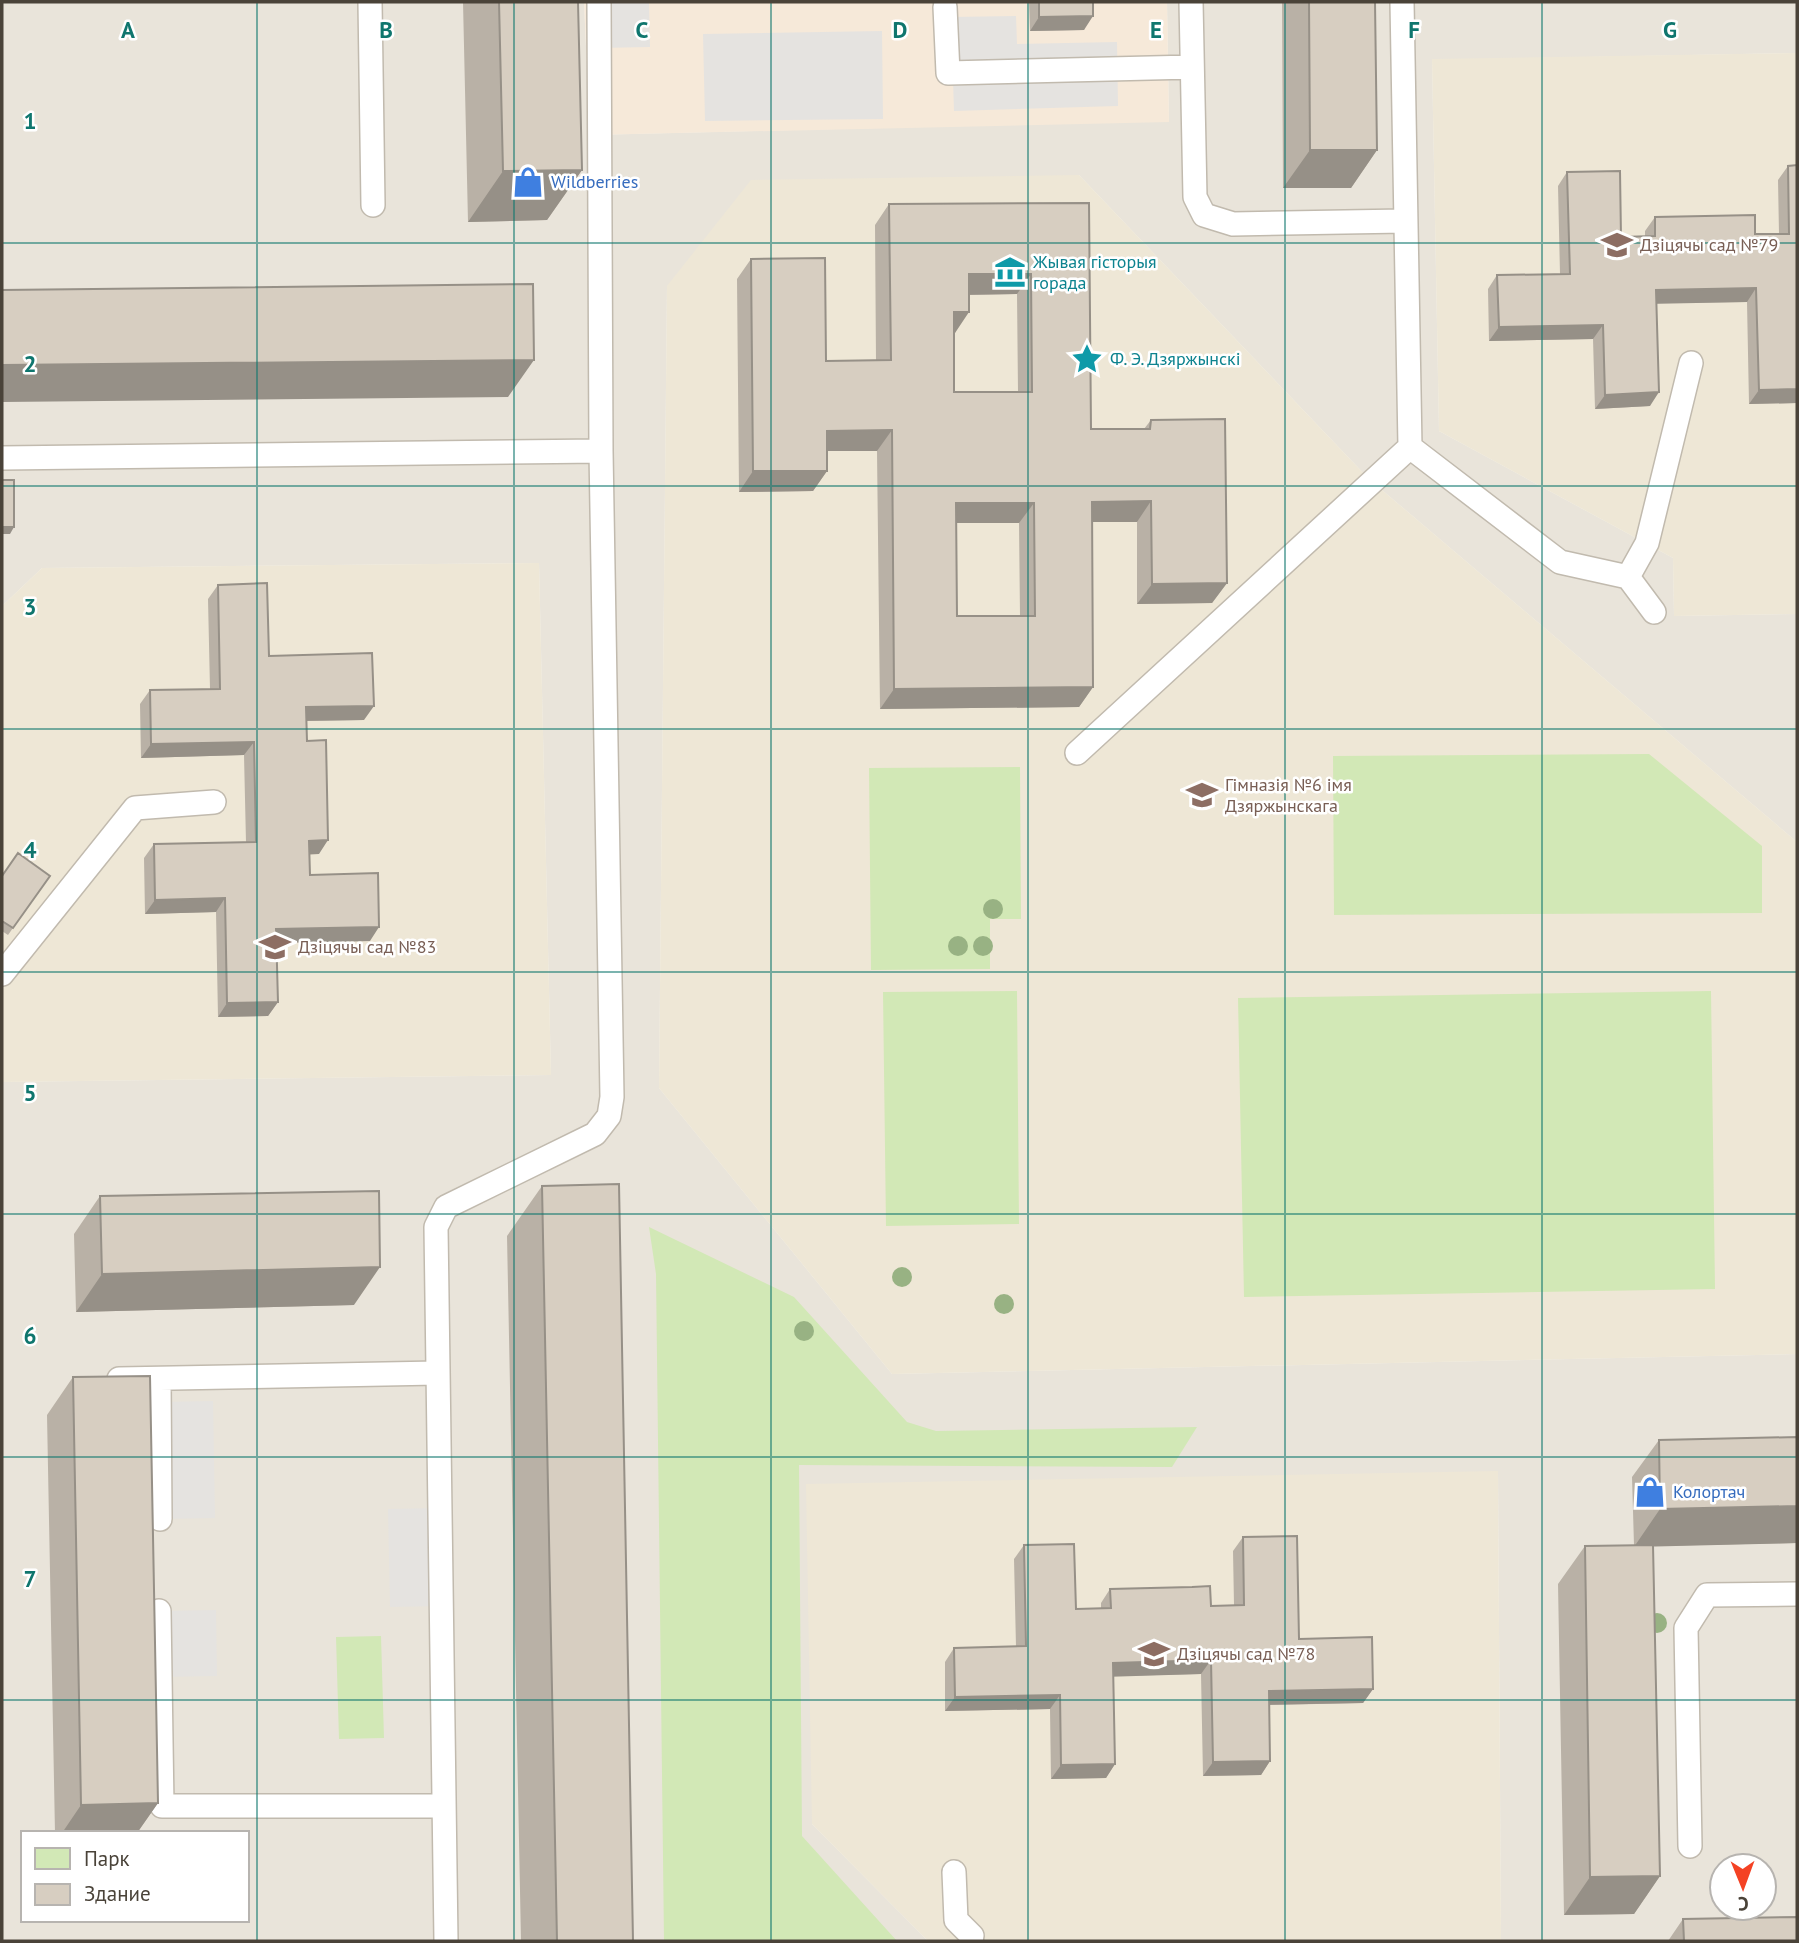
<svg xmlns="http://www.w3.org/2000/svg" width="1799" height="1943" viewBox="0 0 1799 1943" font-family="'PT Sans',sans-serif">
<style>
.residential{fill:#e9e4da;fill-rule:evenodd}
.commercial{fill:#f6e9d9}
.education{fill:#eee7d6}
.green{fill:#d2e8b6}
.parking{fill:#e5e3e0}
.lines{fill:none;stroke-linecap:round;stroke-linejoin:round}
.service-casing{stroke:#c1baae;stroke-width:26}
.service{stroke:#fff;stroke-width:23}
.tree{fill:#98b283}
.wall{fill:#b9b1a6;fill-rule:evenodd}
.shaded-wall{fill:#969087}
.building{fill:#d7cec1;stroke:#969087;stroke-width:2;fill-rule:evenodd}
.grid{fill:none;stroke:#0f766e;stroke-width:2;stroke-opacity:0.55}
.labels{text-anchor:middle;stroke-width:5;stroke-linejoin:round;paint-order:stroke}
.shop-label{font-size:18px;fill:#366cbe;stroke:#fff;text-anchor:start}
.education-label{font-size:18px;fill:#785e54;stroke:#fff;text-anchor:start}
.culture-label{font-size:18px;fill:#0d838f;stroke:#fff;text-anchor:start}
.grid-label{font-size:23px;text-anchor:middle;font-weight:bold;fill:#0f766e;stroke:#fff;stroke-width:5;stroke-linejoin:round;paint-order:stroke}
</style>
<rect width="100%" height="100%" fill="#f5f3ec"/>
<path class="residential" d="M2 2H584L590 135 1169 121 1167 2H1797V53L1432 60 1439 431 1673 558 1674 616 1797 614V842L1369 479 1079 175 667 286 659 1088 892 1374 1797 1354V1941H1501L1498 1471 812 1824 928 1941H2V1082L551 1075 539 563 42 568 2 606ZM23 1833H247V1920H23ZM1722 1866H1764V1908H1722Z"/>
<path class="commercial" d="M584 2H1167L1169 122 590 135Z"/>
<path class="education" d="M1797 53V614L1674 616 1673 558 1439 431 1432 59Z
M1079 175 1369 479 1797 842V1354L892 1374 659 1088 667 286 751 180Z
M539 563 551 1075 2 1082V606L42 568Z
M1498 1471 1501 1941H928L812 1824 806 1484Z"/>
<path class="green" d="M1649 754 1762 846V913L1334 915 1333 756Z
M1020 767 1021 919H990V969L871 970 869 768Z
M1017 991 1019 1224 886 1226 883 992Z
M1711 991 1715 1289 1244 1297 1238 998Z
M649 1227 794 1297 907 1422 936 1431 1197 1427 1172 1467 799 1465 802 1836 897 1941H664L656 1274Z
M381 1636 384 1738 339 1739 336 1637Z"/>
<path class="parking" d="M599 2H649L650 47 599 48Z
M1016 16 1017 44 1117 42 1118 106 954 111 951 17Z
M882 31 883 119 705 121 703 34Z
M213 1401 215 1518 160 1519 159 1402Z
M439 1508 441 1606 390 1607 388 1509Z
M216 1610 217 1676 160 1677 159 1611Z"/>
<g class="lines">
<defs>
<path id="service" d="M370 2 373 205
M1191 2 1195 197 1204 215 1233 224 1404 221
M1402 2 1410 447 1560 562 1628 577 1647 543 1691 363
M945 7 948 73 1192 67
M2 458 601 451
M1628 577 1654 612
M1077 753 1410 447
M2 974 135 808 214 802
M119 1379 437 1373
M159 1379 160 1519
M159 1611 162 1806H444
M1690 1846 1686 1628 1707 1595 1797 1594
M954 1872 956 1920 972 1936
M446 1941 436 1227 446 1207 595 1134 609 1116 612 1097 601 451 599 2"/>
</defs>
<use href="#service" class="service-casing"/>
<use href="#service" class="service"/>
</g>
<g class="tree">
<circle cx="993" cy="909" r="10"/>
<circle cx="958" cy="946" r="10"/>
<circle cx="983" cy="946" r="10"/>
<circle cx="902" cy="1277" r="10"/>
<circle cx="1004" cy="1304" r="10"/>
<circle cx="804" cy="1331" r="10"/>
<circle cx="1657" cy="1623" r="10"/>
</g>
<path class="wall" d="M463 2H578L582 170 547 220 468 222Z
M1029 2H1093L1084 30 1030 31Z
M1282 2H1375L1377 150 1351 188H1283Z
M1788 166 1797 403 1749 404 1747 302 1657 303 1650 406 1595 409 1593 339 1489 341 1488 289 1497 275 1560 274 1558 186 1567 172 1621 237 1645 236V231L1655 217 1755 234H1779L1778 180Z
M1089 203 1091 429H1144L1151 420 1227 583 1212 603 1137 604V522H1092L1093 687 1079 707 880 709 877 451H827V471L813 491 739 492 737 279 751 259 826 361 876 360 875 225 889 204ZM1017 294 1018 392H954V333H955L969 295ZM956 523H1019L1020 616H957Z
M218 585 269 656 364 720 306 721 307 741 319 854H310V875L370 941 277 943 278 1002 268 1016 218 1017 216 912 145 914 144 858 154 844 246 842 244 755 141 758 140 704 150 690 210 689 208 599Z
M2 876H50L8 935 2 931Z
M542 1186 633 1941H521L507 1236Z
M100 1196 354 1305 76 1312 74 1234Z
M73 1377 158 1803 137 1833H55L47 1415Z
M1659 1440 1797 1543 1653 1546 1660 1876 1634 1914 1564 1915 1558 1584 1585 1546 1634 1545 1632 1477Z
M1243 1537 1299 1639 1373 1689 1363 1703 1269 1705 1270 1761 1261 1775 1203 1776 1201 1674 1113 1676 1115 1764 1106 1778 1051 1779 1050 1709 945 1711V1662L954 1648 1016 1647 1014 1559 1024 1545 1076 1609 1101 1608V1603L1110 1589 1211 1606 1234 1605 1233 1551Z
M1683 1919 1797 1941H1668Z"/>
<path class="shaded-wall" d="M1093 16 1084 30 1030 31 1039 17Z
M1310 150H1377L1351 188H1283Z
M582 170 547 220 468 222 503 171Z
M969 274H1031L1017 294 955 295Z
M1756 288 1747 302 1646 304 1656 290Z
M954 312H969L955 333H939Z
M1603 325 1593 339 1489 341 1499 327Z
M534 360 508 397 2 402V365Z
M1797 389V403L1749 404 1759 390Z
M1659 392 1650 406 1595 409 1605 395Z
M892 430 877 451H813L827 431Z
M753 471H827L813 491 739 492Z
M1151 501 1137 522H1077L1092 502Z
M956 503H1034L1019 523H941Z
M2 527H14L10 534H2Z
M1227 583 1212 603 1137 604 1152 584Z
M1093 687 1079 707 880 709 894 689Z
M374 706 364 720 296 721 306 707Z
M254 742 244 755 141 758 151 744Z
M328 840 319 854 300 855 309 841Z
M225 898 216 912 145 914 155 900Z
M379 927 370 941 267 943 276 929Z
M278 1002 268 1016 218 1017 227 1003Z
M380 1267 354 1305 76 1312 102 1274Z
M1797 1506V1543L1634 1547 1660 1509Z
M1211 1660 1201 1674 1103 1677 1113 1663Z
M1373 1689 1363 1703 1259 1705 1269 1691Z
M1060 1695 1050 1709 945 1711 955 1697Z
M1270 1761 1261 1775 1203 1776 1213 1762Z
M1115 1764 1106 1778 1051 1779 1061 1765Z
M158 1803 137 1833H62L81 1805Z
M1660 1876 1634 1914 1564 1915 1590 1877Z"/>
<path class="building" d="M499 2H578L582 170 503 171Z
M1039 2H1093V16L1039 17Z
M1309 2H1375L1377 150H1310Z
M1797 165V389L1759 390 1756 288 1656 290 1659 392 1605 395 1603 325 1499 327 1497 275 1570 274 1567 172 1620 171 1621 237 1655 236V217L1755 215V234H1789L1788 166Z
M1089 203 1091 429H1150L1151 420 1225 419 1227 583 1152 584 1151 501 1092 502 1093 687 894 689 892 430 827 431V471H753L751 259 825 258 826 361 891 360 889 204ZM969 274H1031L1032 392H954V312H969ZM956 503H1034L1035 616H957Z
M533 284 534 360 2 365V290Z
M2 480H14V527H2Z
M267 583 269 656 372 653 374 706 306 707 307 741 326 740 328 840 309 841 310 875 378 873 379 927 276 929 278 1002 227 1003 225 898 155 900 154 844 256 842 254 742 151 744 150 690 220 689 218 585Z
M18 853 50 876 13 928 2 921V876Z
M619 1184 633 1941H557L542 1186Z
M379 1191 380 1267 102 1274 100 1196Z
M150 1376 158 1803 81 1805 73 1377Z
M1797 1437V1506L1660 1509 1659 1440Z
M1297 1536 1299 1639 1372 1637 1373 1689 1269 1691 1270 1761 1213 1762 1211 1660 1113 1663 1115 1764 1061 1765 1060 1695 955 1697 954 1648 1026 1646 1024 1545 1074 1544 1076 1609 1111 1608 1110 1589 1192 1587 1210 1586 1211 1606 1244 1605 1243 1537Z
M1653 1545 1660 1876 1590 1877 1585 1546Z
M1797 1917V1941H1684L1683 1919Z"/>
<path class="grid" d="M257 2V1941M514 2V1941M771 2V1941M1028 2V1941M1285 2V1941M1542 2V1941M2 243H1797M2 486H1797M2 729H1797M2 972H1797M2 1214H1797M2 1457H1797M2 1700H1797"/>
<defs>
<symbol id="shop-bare" viewBox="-9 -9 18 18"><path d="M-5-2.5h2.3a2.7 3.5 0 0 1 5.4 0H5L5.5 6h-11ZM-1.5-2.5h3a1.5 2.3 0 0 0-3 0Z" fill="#3f7fe0" stroke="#fff" stroke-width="2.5" paint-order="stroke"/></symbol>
<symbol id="school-bare" viewBox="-9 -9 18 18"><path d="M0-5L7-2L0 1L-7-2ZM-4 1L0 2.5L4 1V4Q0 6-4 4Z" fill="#8d6e63" stroke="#fff" stroke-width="2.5" paint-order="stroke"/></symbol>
<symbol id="museum-bare" viewBox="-9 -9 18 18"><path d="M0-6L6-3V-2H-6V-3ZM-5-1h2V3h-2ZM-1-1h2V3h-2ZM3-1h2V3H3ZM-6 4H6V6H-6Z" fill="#0f9aa8" stroke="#fff" stroke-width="2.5" paint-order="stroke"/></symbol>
<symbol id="sight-bare" viewBox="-9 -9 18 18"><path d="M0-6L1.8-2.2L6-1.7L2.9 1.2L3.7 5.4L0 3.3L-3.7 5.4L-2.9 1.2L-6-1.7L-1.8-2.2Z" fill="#0f9aa8" stroke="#fff" stroke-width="2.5" paint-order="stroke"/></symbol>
</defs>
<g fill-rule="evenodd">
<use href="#shop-bare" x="506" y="160" width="44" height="44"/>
<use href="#school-bare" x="1595" y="223" width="44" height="44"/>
<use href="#museum-bare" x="988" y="250" width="44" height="44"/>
<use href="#sight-bare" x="1065" y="337" width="44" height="44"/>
<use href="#school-bare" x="1180" y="773" width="44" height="44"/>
<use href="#school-bare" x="253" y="925" width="44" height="44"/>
<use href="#shop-bare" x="1628" y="1470" width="44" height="44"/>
<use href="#school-bare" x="1132" y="1632" width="44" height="44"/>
</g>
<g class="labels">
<g class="shop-label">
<text x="551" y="188">Wildberries</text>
<text x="1673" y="1498">Колортач</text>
</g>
<g class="education-label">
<text x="1640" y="251">Дзіцячы сад №79</text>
<text x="1225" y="791">Гімназія №6 імя<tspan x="1225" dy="21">Дзяржынскага</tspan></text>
<text x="298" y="953">Дзіцячы сад №83</text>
<text x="1177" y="1660">Дзіцячы сад №78</text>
</g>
<g class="culture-label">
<text x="1033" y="268">Жывая гісторыя<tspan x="1033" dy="21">горада</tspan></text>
<text x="1110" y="365">Ф. Э. Дзяржынскі</text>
</g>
</g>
<g class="grid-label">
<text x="128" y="38">A</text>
<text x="386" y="38">B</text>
<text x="642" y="38">C</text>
<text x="900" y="38">D</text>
<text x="1156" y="38">E</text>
<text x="1414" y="38">F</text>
<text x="1670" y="38">G</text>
<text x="30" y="129">1</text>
<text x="30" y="372">2</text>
<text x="30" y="615">3</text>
<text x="30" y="858">4</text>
<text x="30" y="1101">5</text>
<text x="30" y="1344">6</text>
<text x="30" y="1587">7</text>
</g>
<rect width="1799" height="1943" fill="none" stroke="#4a4339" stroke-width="7"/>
<rect x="21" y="1831" width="228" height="91" fill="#ffffff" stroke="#b7b4b0" stroke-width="2"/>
<rect x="35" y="1848" width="35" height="21" fill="#d2e8b6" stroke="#b7b4b0" stroke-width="2"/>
<text x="84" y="1866" font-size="21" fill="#4a4339">Парк</text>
<rect x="35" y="1884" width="35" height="21" fill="#d7cec1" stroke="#b7b4b0" stroke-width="2"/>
<text x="84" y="1901" font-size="21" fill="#4a4339">Здание</text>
<g transform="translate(1743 1887) rotate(179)"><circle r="33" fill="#ffffff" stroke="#b7b4b0" stroke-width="2"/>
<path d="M0-5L12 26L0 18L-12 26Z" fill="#f44224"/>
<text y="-10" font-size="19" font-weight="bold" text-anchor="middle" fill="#4a4339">С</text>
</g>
</svg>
